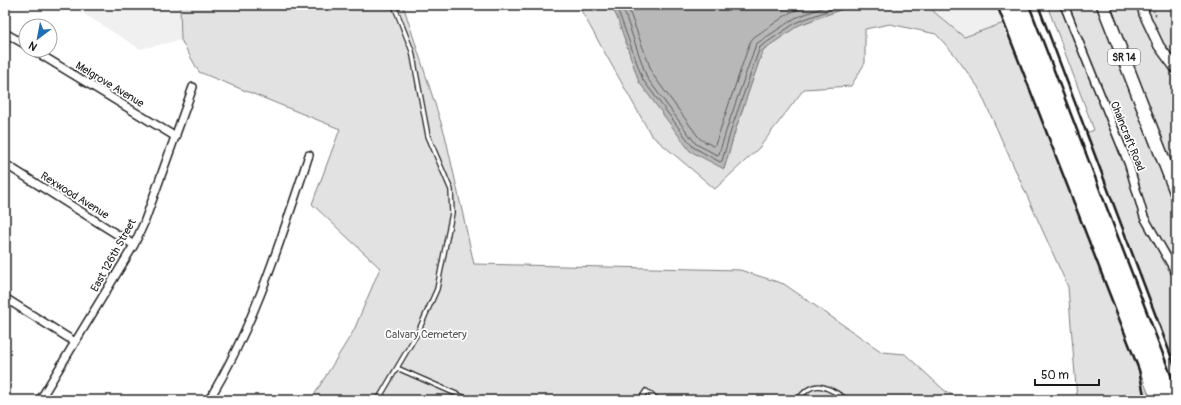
<svg xmlns="http://www.w3.org/2000/svg" width="1181" height="405" viewBox="0 0 1181 405" font-family="Pangolin,sans-serif">
<style>
.built{fill:#f0f0f0}
.green{fill:#e2e2e2;stroke:#7f7f7f}
.water{fill:#b8b8b8;stroke:#7a7a7a}
.lines{fill:none;stroke-linecap:round;stroke-linejoin:round}
.shore{stroke:#5a5a5a;stroke-width:1}
.service-casing{stroke:#1c1c1c;stroke-width:6}
.minor-casing{stroke:#1c1c1c;stroke-width:10}
.tertiary-casing{stroke:#1c1c1c;stroke-width:12}
.primary-casing{stroke:#1c1c1c;stroke-width:15}
.path{stroke:#1c1c1c;stroke-width:1.5;stroke-dasharray:1 3;stroke-linecap:butt}
.service{stroke:#fff;stroke-width:3.5}
.minor{stroke:#fff;stroke-width:7}
.tertiary{stroke:#fff;stroke-width:9}
.primary{stroke:#fff;stroke-width:12}
.rail{stroke:#1c1c1c;stroke-width:2.5}
.labels{text-anchor:middle;stroke-width:3.5;stroke-linejoin:round;paint-order:stroke}
.shield{fill:#fff;stroke:#606060;stroke-width:1}
.shield-label{font-size:10px;font-weight:bold;fill:#1c1c1c}
.street-label{font-size:11px;fill:#1c1c1c;stroke:#fff}
.park-label{font-size:11px;fill:#575757;stroke:#fff}
</style>
<rect width="100%" height="100%" fill="#fff"/>
<filter id="ink" filterUnits="userSpaceOnUse"><feTurbulence type="fractalNoise" baseFrequency=".025" numOctaves="2"/><feDisplacementMap in="SourceGraphic" scale="8" xChannelSelector="R" yChannelSelector="G"/><feConvolveMatrix kernelMatrix="1 2 1 2 8 2 1 2 1" color-interpolation-filters="sRGB"/></filter>
<g filter="url(#ink)">
<path class="built" d="M70 5H180L181 40 140 49Z
M931 5H997L1004 23 964 37 934 12Z"/>
<path class="green" d="M180 5H403L445 135 474 264 740 270 784 284 882 352 905 354 944 390 961 400H311L354 330 380 268 312 204 340 129 199 72 181 40Z
M578 5H611L617 17 724 169 736 128 763 50 799 25 853 5H931L934 12 964 37 1004 23 1151 400H1077L1068 287 978 87 954 54 936 34 890 24 865 29V63L851 86 804 89 759 148 715 189 651 135Z
M1047 5H1176V369L1086 133 1094 130Z"/>
<path class="water" d="M611 5H853L799 25 763 50 736 128 724 169 690 151 639 82 617 17Z"/>
<g class="lines">
<path class="shore" d="M615 5 620 16 643 80 693 147 720 162 722 161 732 127 760 47 797 22 843 5
M621 5 625 14 647 78 696 144 717 155 719 154 728 125 756 44 795 18 829 5
M627 5 653 75 700 139 713 146 715 145 750 42 754 37 791 12 811 5"/>
<defs>
<path id="service" d="M397 368 470 400
M378 400 418 332 437 289 452 213 451 190 428 136 412 51 394 5
M640 400 646 391 658 400
M798 400C814 376 828 388 848 400"/>
<path id="minor" d="M1064 5 1129 165 1144 217 1176 273
M5 33 26 45
M33 50 176 137
M5 164 134 245
M5 298 75 342
M40 400 134 245 144 223 193 87
M209 400C255 324 281 239 309 155"/>
<path id="tertiary" d="M1142 5 1144 14 1159 46 1176 69"/>
<path id="primary" d="M1103 5 1176 192"/>
</defs>
<use href="#service" class="service-casing"/>
<use href="#minor" class="minor-casing"/>
<use href="#tertiary" class="tertiary-casing"/>
<use href="#primary" class="primary-casing"/>
<path class="path" d="M1152 7 1156 16"/>
<use href="#service" class="service"/>
<use href="#minor" class="minor"/>
<use href="#tertiary" class="tertiary"/>
<use href="#primary" class="primary"/>
<path class="rail" d="M997 5 1139 370 1145 400
M1029 5 1176 388
M1038 5 1176 369"/>
</g>
</g>
<g class="labels">
<rect class="shield" x="1108" y="49" width="32" height="16" rx="3"/>
<g class="shield-label">
<text x="1124" y="61">SR 14</text>
</g>
<g class="street-label">
<text transform="translate(110 84) rotate(31)" y="4">Melgrove Avenue</text>
<text transform="translate(1128 136) rotate(68)" y="4">Chaincraft Road</text>
<text transform="translate(75 195) rotate(32)" y="4">Rexwood Avenue</text>
<text transform="translate(113 255) rotate(-61)" y="4">East 126th Street</text>
</g>
<g class="park-label">
<text x="426" y="338">Calvary Cemetery</text>
</g>
</g>
<rect width="1181" height="405" fill="none" stroke="#fff" stroke-width="20"/>
<rect x="10" y="10" width="1161" height="385" fill="none" stroke="#1c1c1c" stroke-width="1.5" filter="url(#ink)"/>
<g transform="translate(38 38) rotate(212)"><circle r="19" fill="#ffffff" stroke="#a4a4a4"/>
<path d="M0-3L7 15L0 10L-7 15Z" fill="#1f6fb2"/>
<text y="-6" font-size="11" font-weight="bold" text-anchor="middle" fill="#1c1c1c">N</text>
</g>
<path d="M1035 379v6h64v-6" fill="none" stroke="#1c1c1c" stroke-width="2"/>
<text x="1041" y="379" font-size="12" fill="#1c1c1c" stroke="#ffffff" stroke-width="3" paint-order="stroke">50 m</text>
</svg>
